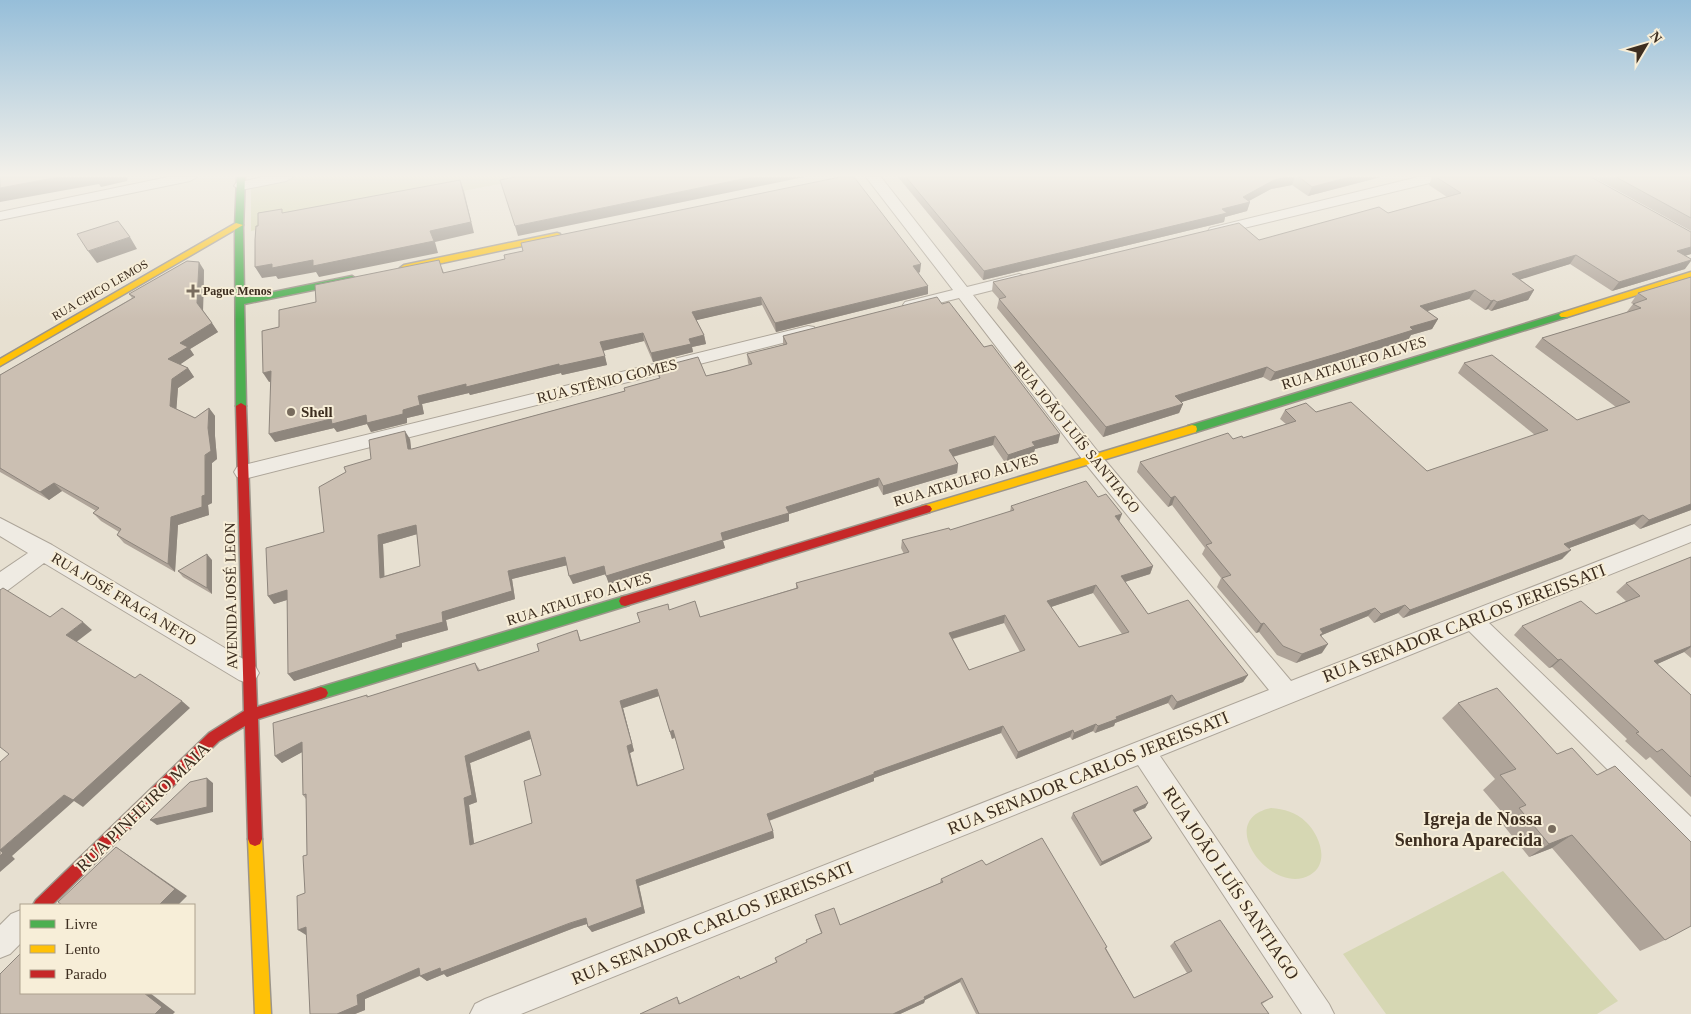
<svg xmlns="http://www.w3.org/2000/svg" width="1691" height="1014" viewBox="0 0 1691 1014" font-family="'Times New Roman',serif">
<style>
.green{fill:#d6d7b3}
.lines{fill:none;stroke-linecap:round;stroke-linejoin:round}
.street-casing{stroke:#ada599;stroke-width:2}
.fast-casing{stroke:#9c958a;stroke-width:3}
.slow-casing{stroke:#9c958a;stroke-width:3}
.jam-casing{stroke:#9c958a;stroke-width:3}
.street{fill:#efebe3;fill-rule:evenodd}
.fast{fill:#4caf50;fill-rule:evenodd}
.slow{fill:#ffc107;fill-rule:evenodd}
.jam{fill:#c62828;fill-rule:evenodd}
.wall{fill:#afa499;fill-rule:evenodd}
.shaded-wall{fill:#8e867d}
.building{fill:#cbbfb2;stroke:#8e867d;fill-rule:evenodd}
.poi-dot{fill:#786c5e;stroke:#f7eed8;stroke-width:2}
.labels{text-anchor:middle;stroke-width:4;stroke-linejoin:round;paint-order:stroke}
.far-street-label{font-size:12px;fill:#3d2e20;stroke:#f7eed8}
.far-poi-label{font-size:12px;font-weight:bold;fill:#3d2e20;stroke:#f7eed8;text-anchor:start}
.street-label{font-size:15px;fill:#3d2e20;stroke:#f7eed8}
.poi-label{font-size:15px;font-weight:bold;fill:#3d2e20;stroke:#f7eed8;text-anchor:start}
.near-street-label{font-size:18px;fill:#3d2e20;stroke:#f7eed8}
.near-poi-label{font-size:18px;font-weight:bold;fill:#3d2e20;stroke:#f7eed8;text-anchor:end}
</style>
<rect width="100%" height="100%" fill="#e7e0d1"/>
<path class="green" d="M297 177H536L251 231V186Z
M1271 808C1284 809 1296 812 1306 822 1319 834 1331 863 1310 875 1272 897 1213 820 1271 808Z
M1503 871 1618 1001 1597 1014H1386L1343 954Z"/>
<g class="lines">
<defs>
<path id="street" d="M168 177H197L190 181 0 220V212Z
M263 177H293L286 181 241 190 234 186 236 183Z
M866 177H881L967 287 1019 274 1025 276 1027 279 1025 282 973 295 1099 453 1291 681 1691 525V542L1489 623 1691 817V848L1682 844 1469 631 1160 756 1329 1004 1334 1014H1302L1138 765 521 1014H470L475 1004 485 999 1269 690 1085 463 959 298 911 310 905 308 903 305 905 302 953 290Z
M1418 177H1444L1442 180 1215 235 1210 234 1208 231 1210 228Z
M808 326 814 327 816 331 814 335 244 479 237 477 234 472 237 467 244 465Z
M0 518 52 545 255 666 259 673 255 680 247 683 239 680 44 563 8 590 0 593V572L28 553 0 536Z
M21 910V943L10 954 0 958V925L11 914Z"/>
<path id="fast" d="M237 177H245L243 228 244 298 352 276 356 279 352 282 244 304 246 406 241 409 236 406 235 228Z
M1564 312 1567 313V317L1196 432H1188L1187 429 1188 426Z
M625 596 629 597 631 601 629 605 321 699 316 697 314 693 316 689 321 687Z"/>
<path id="slow" d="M236 223 243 225 0 366V359Z
M557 233 560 234V238L404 271 400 268 404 265Z
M1691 272V278L1567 317H1561L1559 315 1561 313Z
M1192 425 1196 426 1197 429 1196 432 926 513 922 512 920 509 922 506 926 505Z
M255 832 260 834 262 839 271 1014H255L248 839 250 834Z"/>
<path id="jam" d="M241 403 246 406 257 707 321 687 326 689 328 693 326 697 321 699 258 719 262 839 260 844 255 846 250 844 248 839 245 726 219 741 52 905H33L36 900 209 733 244 711 236 406Z
M926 505 930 506 932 509 930 512 625 606 621 605 619 601 621 597 625 596Z"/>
</defs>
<use href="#street" class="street-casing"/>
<use href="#fast" class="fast-casing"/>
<use href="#slow" class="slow-casing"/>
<use href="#jam" class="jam-casing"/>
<use href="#street" class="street"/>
<use href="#fast" class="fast"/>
<use href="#slow" class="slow"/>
<use href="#jam" class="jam"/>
</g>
<path class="wall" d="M898 177H1381L1308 196 1292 185 1271 189 1249 201 1250 202 1247 211 1225 217 1224 222 983 280Z
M1432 177H1591L1691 232V254L1685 256V269L1612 291 1570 264 1520 279 1534 290 1528 300 1491 311 1488 309 1485 310 1469 299 1427 311 1438 319 1432 329 1411 335 1408 340 1270 381 1263 377 1181 402 1183 404 1179 413 1103 437 997 308 999 299 992 291 993 282 1259 240 1388 213 1447 197 1429 185Z
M1593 177H1691V231Z
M442 268 444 273 920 272 919 273 928 294 776 332 762 305 696 320 704 335 706 344 692 347 693 352 653 362 644 341 603 351 607 365 562 375 561 373 470 395 469 393 422 404 424 414 407 418V423L371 432 367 424 337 432 334 428 275 442 270 381 269 382 279 327 316 302Z
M204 270 203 310 218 332 190 349 194 355 180 364 188 368 194 377 178 388 176 409 195 418 209 408 215 416V436L217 459 212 463V503L208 505 209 515 178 525 175 572 124 543 117 535 119 532 101 521 93 513 96 511 62 491 49 500 0 472V375L132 298 129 294Z
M1691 277V510L1640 529 1634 524 1569 548 1562 559 1403 618 1398 613 1374 623 1368 616 1322 635 1321 636 1322 653 1296 663 1277 655 1259 632 1256 633 1217 587 1221 578 1202 554 1205 548 1172 505 1168 507 1137 472 1140 462 1233 439 1243 438 1286 424 1280 419 1285 410 1316 412 1427 471 1535 435 1458 373 1464 363 1577 420 1616 407 1535 347 1542 338 1626 313 1633 304 1631 303 1638 293Z
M942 304 984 347 1060 434 1058 443 1035 449 1033 455 1006 464 993 445 953 457 958 464 957 473 883 495 878 486 789 514V521L723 541 725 548 609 584 606 574 573 584 567 565 512 579 515 599 446 620 448 630 402 643V647L294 681 287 600 274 604 268 596 324 532 371 459 410 439 411 449H412L625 391 624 388 659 378 656 368 706 376 749 365 748 363 747 354 783 345V336ZM417 534 420 566 384 576 383 544Z
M1098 497 1119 522 1153 566 1150 574 1125 582 1148 614 1248 675 1243 682 1173 710 1168 703 1115 723 1114 726 1095 733 1093 731 1072 740 1070 737 1016 759 1001 733 874 778V781L769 821 773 831 774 838 639 886 645 913 592 932 588 927 587 924 574 928 447 977 444 974 427 981 420 976 365 999V1010L355 1014H310L305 893 307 855 306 799 303 795 302 752 282 763 275 756 368 697 475 663 480 670 539 651 577 630 581 641 640 622 669 610 700 617 796 588V583L904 554 901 548 902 540 950 530 1010 512 1011 506ZM1093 593 1122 634 1079 647 1051 607ZM1004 623 1020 652 969 670 953 639ZM659 696 672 739 675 738 684 769 638 785 630 753 634 751 623 708ZM531 739 541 775 532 823 474 844 469 805 477 802 470 763Z
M1691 557V658L1684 652 1657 664 1691 695V797L1650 757 1646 760 1625 741 1627 739 1552 667 1549 668 1514 635 1522 626 1596 614 1626 601 1616 592 1626 583Z
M212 560V594L183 577 178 571Z
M1497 688 1665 940 1640 951 1552 848 1529 857 1500 821 1506 817 1483 790 1495 779 1442 718 1458 703Z
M1148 803 1145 808 1135 812 1152 838 1149 842 1100 866 1071 818 1073 813Z
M986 865 1107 947 1106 948 1134 998 1187 973 1170 946 1174 942 1268 1000 1262 1004 1269 1014H976L960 982 925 1000 924 1003 900 1014H640L679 1000 680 1004 740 979 776 962 775 958 807 943 806 940 821 933 816 919 815 915 840 925 940 883 941 879Z"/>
<path class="shaded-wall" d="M59 177H128L127 181 101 187 99 184 0 202V188Z
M752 177H804L518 236 515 226Z
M1287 177H1295L1292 185 1271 189 1245 203 1250 202 1247 211 1225 217 1224 222 983 280 984 271 1222 209 1274 180Z
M1349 177H1381L1308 196 1312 187Z
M460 180 464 191 474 233 435 242 438 253 319 277 316 272 278 279 276 276 262 278 255 267 430 231Z
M130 237 137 249 97 263 88 251Z
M1691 247V254L1670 260 1677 251Z
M1576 255 1570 264 1506 284 1512 274Z
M1691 260V261L1685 269 1612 291 1619 282Z
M199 262 204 270 203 311 197 303Z
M921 264 920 272 913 274V266Z
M928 286V294L776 332 775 323Z
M1475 290 1469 299 1414 315 1420 306Z
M1534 290 1528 300 1491 311 1497 302Z
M761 297 762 305 693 321 692 312Z
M1494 300 1488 309 1485 310 1491 301Z
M1438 319 1432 329 1411 335 1408 340 1270 381 1275 372 1410 327Z
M212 323 218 332 190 349 194 355 175 368 168 359 180 343Z
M643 333 644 341 602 351 600 342Z
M704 335 706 344 692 347 693 352 653 362 651 353 689 339Z
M605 356 607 365 562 375 561 373 470 395 469 393 422 404 424 414 407 418V423L371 432 367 424 337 432 334 428 275 442 269 434 331 419 403 410 418 396 466 384 559 364Z
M1267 367 1263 377 1172 405 1175 396Z
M188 368 194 377 178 388 176 415 170 406 172 379Z
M271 371 276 380 269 382 263 373Z
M1183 404 1179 413 1103 437 1106 427Z
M209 408 215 416V436L217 459 212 463V503L208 505 209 515 178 525 175 572 168 564 171 517 202 496 208 428Z
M405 431 410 439 412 457 408 449Z
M1060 434 1058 443 1035 449 1033 455 1006 464 1008 455 1032 442Z
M995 436 993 445 948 458 949 450Z
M958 464 957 473 883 495V486Z
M879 478 878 486 789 514V521L723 541 725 548 609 584 606 576 721 533 786 507Z
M54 483 62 491 49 500 40 492Z
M1175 496 1172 505 1168 507 1171 498Z
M1691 504V510L1640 529 1649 520Z
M1122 514 1119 522 1115 516Z
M1643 515 1634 524 1556 553 1564 544Z
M416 525 421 533 383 544 385 586 380 578 378 535Z
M1571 550 1562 559 1403 618 1410 610Z
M207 554 212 560V594L207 588Z
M565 557 568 565 512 579 515 599 446 620 448 630 402 643V647L294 681 288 674 396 635 442 612 508 571Z
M604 566 606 574 573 584 569 576Z
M1153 566 1150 574 1118 584 1121 576Z
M1096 585 1093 593 1045 609 1047 601Z
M287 590 293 598 274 604 268 596Z
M1405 605 1398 613 1374 623 1381 614Z
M1375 608 1368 616 1322 635 1317 642 1320 629Z
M1005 615 1004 623 948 640 949 633Z
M83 622 92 630 75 643 66 635Z
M1264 623 1259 632 1256 633 1261 624Z
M1328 644 1322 653 1296 663 1302 654Z
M1691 646V647L1684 652 1644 670 1654 661Z
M1561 659 1552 667 1549 668 1558 660Z
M1248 675 1243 682 1173 710 1177 702Z
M657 689 659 696 623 708 634 751 630 753 639 792 637 786 627 746 620 701Z
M1172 695 1168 703 1115 723 1114 726 1095 733 1098 726 1116 717Z
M182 701 190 708 83 807 74 801 12 856 15 859 0 872V850L64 795Z
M1096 724 1093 731 1072 740 1074 733Z
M1003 726 1001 733 874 778V781L768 821 767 814 874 772Z
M673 730 675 737 672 739 670 732Z
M1073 730 1070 737 1016 759 1018 752Z
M529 731 533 738 470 763 477 802 469 805 475 851 470 845 464 798 465 756Z
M302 742 308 749 282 763 275 756Z
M207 778 213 783V812L157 825 150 820Z
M1148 803 1145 808 1130 814 1133 810Z
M773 831 774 838 639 886 645 913 592 932 588 927 636 880Z
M1572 835 1552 848 1529 857 1549 844Z
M1152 838 1149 842 1100 866 1102 862Z
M116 847 128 855 187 896 178 905H159Z
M586 918 590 923 574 928 447 977 444 974 427 981 420 976 440 968Z
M306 927V935L298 930Z
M419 968 426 973 365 999V1010L355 1014H337L357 995Z
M962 978 960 982 925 1000 924 1003 900 1014H893L924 997Z
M144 993H150L175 1012 173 1014H155Z"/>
<path class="building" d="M0 177H59L0 188Z
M515 177H752L515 226 500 180Z
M840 177H854L921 264 913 266 928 286 775 323 761 297 692 312 704 335 689 339 691 344 651 353 643 333 600 342 605 356 559 366V364L466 387V384L418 396 420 405 403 410V414L367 423 366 415 332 424 331 419 269 434 271 371 263 373 262 331 279 327V310L316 302 315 285 439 260 443 273 505 259 504 255 523 251 521 243Z
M906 177H1287L1274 180 1243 197 1250 202 1222 209 1227 213 984 271Z
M1299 177H1349L1312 187Z
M1436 177H1591L1691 232V247L1677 251 1691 259V260L1619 282 1576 255 1512 274 1534 290 1497 302 1494 300 1491 301 1475 290 1420 306 1438 319 1410 327 1413 330 1336 354 1275 372 1267 367 1175 396 1183 404 1106 427 999 299 1006 297 993 282 1239 223 1259 240 1379 207 1388 213 1461 193Z
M1616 177H1691V218Z
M460 180 471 222 430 231 434 241 313 266V260L272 268V264L255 267V240L256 226H258V213L282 209V213Z
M118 221 130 237 88 251 77 234Z
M187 261 199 262 197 303 212 323 180 343 188 347 168 359 188 368 172 379 170 406 195 418 209 408 208 428 211 451 205 455V495L202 496V507L171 517 168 564 117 535 121 529 93 513 99 508 54 483 40 492 0 468V375L135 297 129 294Z
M1691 277V504L1649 520 1643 515 1564 544 1571 550 1410 610 1405 605 1381 614 1375 608 1320 629 1323 633 1320 635 1328 644 1302 654 1283 646 1264 623 1261 624 1222 578 1231 575 1206 545 1212 543 1175 496 1171 498 1140 462 1228 433 1233 439 1242 436 1243 438 1296 421 1285 410 1306 403 1316 412 1351 402 1427 471 1548 430 1464 363 1492 355 1577 420 1630 402 1542 338 1641 308 1633 304 1647 299 1638 293Z
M937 297 942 304 949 302 984 347 992 345 1060 434 1032 442 1035 446 1008 455 995 436 949 450 958 464 883 486 879 478 786 507 789 513 721 533 723 540 606 576 604 566 569 576 565 557 508 571 512 591 442 612 443 622 396 635 397 639 288 674 287 590 268 596 266 548 324 532 319 487 346 472 344 467 371 459 369 440 405 431 408 449H412L625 391 624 388 660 378 656 368 698 357 706 376 727 371 752 364 747 354 787 344 783 336ZM416 525 420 566 380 578 378 535Z
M1086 481 1098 497 1106 494 1122 514 1115 516 1153 566 1121 576 1148 614 1188 600 1248 675 1177 702 1172 695 1116 717 1117 719 1098 726 1096 724 1074 733 1073 730 1018 752 1003 726 874 772V774L767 814 773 831 636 880 642 907 588 927 586 918 570 923 441 972 440 968 420 976 419 968 357 995 358 1005 337 1014H310L306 927 298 930 297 896 305 893 303 856 307 855 306 794 303 795 302 742 275 756 273 723 367 695V697L475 663 478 671 539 651 537 644 577 630 580 641 640 622 637 613 668 604 669 610 695 601 700 617 798 588 796 583 909 552 902 540 949 528 950 530 1014 510 1011 506ZM1096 585 1129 632 1079 647 1047 601ZM1005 615 1025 650 969 670 949 633ZM657 689 670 732 673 730 684 769 637 786 627 746 632 744 620 701ZM529 731 541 775 524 781 532 823 470 845 464 798 472 795 465 756Z
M207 554V588L178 571Z
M1691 557V646L1654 661 1691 695V777L1662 749 1657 752 1636 733 1639 732 1561 659 1558 660 1522 626 1581 601 1596 614 1640 596 1626 583Z
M3 588 50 617 62 608 83 622 66 635 135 678 140 674 182 701 73 800 64 795 0 850V762L9 754 0 747V590Z
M1497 688 1557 754 1572 748 1597 775 1615 766 1691 842V926L1665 940 1572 835 1549 844 1519 808 1526 805 1500 775 1516 769 1458 703Z
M207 778V807L150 820 190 782Z
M1137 786 1148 803 1133 810 1152 838 1102 862 1073 813Z
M1042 838 1107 947 1105 948 1134 998 1192 971 1174 942 1220 920 1273 997 1261 1003 1269 1014H979L962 978 924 997 925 999 893 1014H640L677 997 679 1004 739 976 740 979 777 962 775 958 807 942 806 940 822 933 815 915 834 908 840 925 943 882 941 879 982 860 986 865Z
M116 847 175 889 159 905H62L58 902Z
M0 850 3 853 0 856Z
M21 953V993H144L162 1007 155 1014H0V974Z"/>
<linearGradient id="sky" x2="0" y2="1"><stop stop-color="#96bed9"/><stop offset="0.55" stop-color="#f4f1ea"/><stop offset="1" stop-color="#f4f1ea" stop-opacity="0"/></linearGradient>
<rect width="1691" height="319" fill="url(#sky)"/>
<g class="poi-dot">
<path d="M190.5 283.5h5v5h5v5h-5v5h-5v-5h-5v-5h5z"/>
<circle cx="291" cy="412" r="5"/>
<circle cx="1552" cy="829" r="5"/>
</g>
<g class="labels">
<g class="far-street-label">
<text transform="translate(100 290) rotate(-30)" y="4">RUA CHICO LEMOS</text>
</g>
<g class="far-poi-label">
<text x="203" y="295">Pague Menos</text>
</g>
<g class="street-label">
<text transform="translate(1354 363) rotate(-17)" y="5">RUA ATAULFO ALVES</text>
<text transform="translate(607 381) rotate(-14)" y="5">RUA STÊNIO GOMES</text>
<text transform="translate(1077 437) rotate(51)" y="5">RUA JOÃO LUÍS SANTIAGO</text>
<text transform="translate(966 480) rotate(-17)" y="5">RUA ATAULFO ALVES</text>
<text transform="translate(231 596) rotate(-91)" y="5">AVENIDA JOSÉ LEON</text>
<text transform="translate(124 599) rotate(31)" y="5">RUA JOSÉ FRAGA NETO</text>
<text transform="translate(579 599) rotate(-17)" y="5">RUA ATAULFO ALVES</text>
</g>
<g class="poi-label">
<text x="301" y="417">Shell</text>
</g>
<g class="near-street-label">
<text transform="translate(1464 623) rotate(-21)" y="6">RUA SENADOR CARLOS JEREISSATI</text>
<text transform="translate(1088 773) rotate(-22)" y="6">RUA SENADOR CARLOS JEREISSATI</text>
<text transform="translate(143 807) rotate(-44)" y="6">RUA PINHEIRO MAIA</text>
<text transform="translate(1231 883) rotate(56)" y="6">RUA JOÃO LUÍS SANTIAGO</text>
<text transform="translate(712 923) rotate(-22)" y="6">RUA SENADOR CARLOS JEREISSATI</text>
</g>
<g class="near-poi-label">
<text x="1542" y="825">Igreja de Nossa<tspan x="1542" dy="21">Senhora Aparecida</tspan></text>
</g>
</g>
<rect x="20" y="904" width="175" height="90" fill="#f7eed8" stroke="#ada18e"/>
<rect x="30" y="920" width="25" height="8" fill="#4caf50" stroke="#ada18e"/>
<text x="65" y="929" font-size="15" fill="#3d2e20">Livre</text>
<rect x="30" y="945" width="25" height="8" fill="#ffc107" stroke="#ada18e"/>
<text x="65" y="954" font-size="15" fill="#3d2e20">Lento</text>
<rect x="30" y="970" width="25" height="8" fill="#c62828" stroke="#ada18e"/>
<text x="65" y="979" font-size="15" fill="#3d2e20">Parado</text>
<g transform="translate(1646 45) rotate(52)" stroke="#f7eed8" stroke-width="4" paint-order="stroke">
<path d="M0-4L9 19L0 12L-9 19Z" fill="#3d2e20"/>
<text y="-8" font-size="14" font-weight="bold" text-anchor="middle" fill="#3d2e20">N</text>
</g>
</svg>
